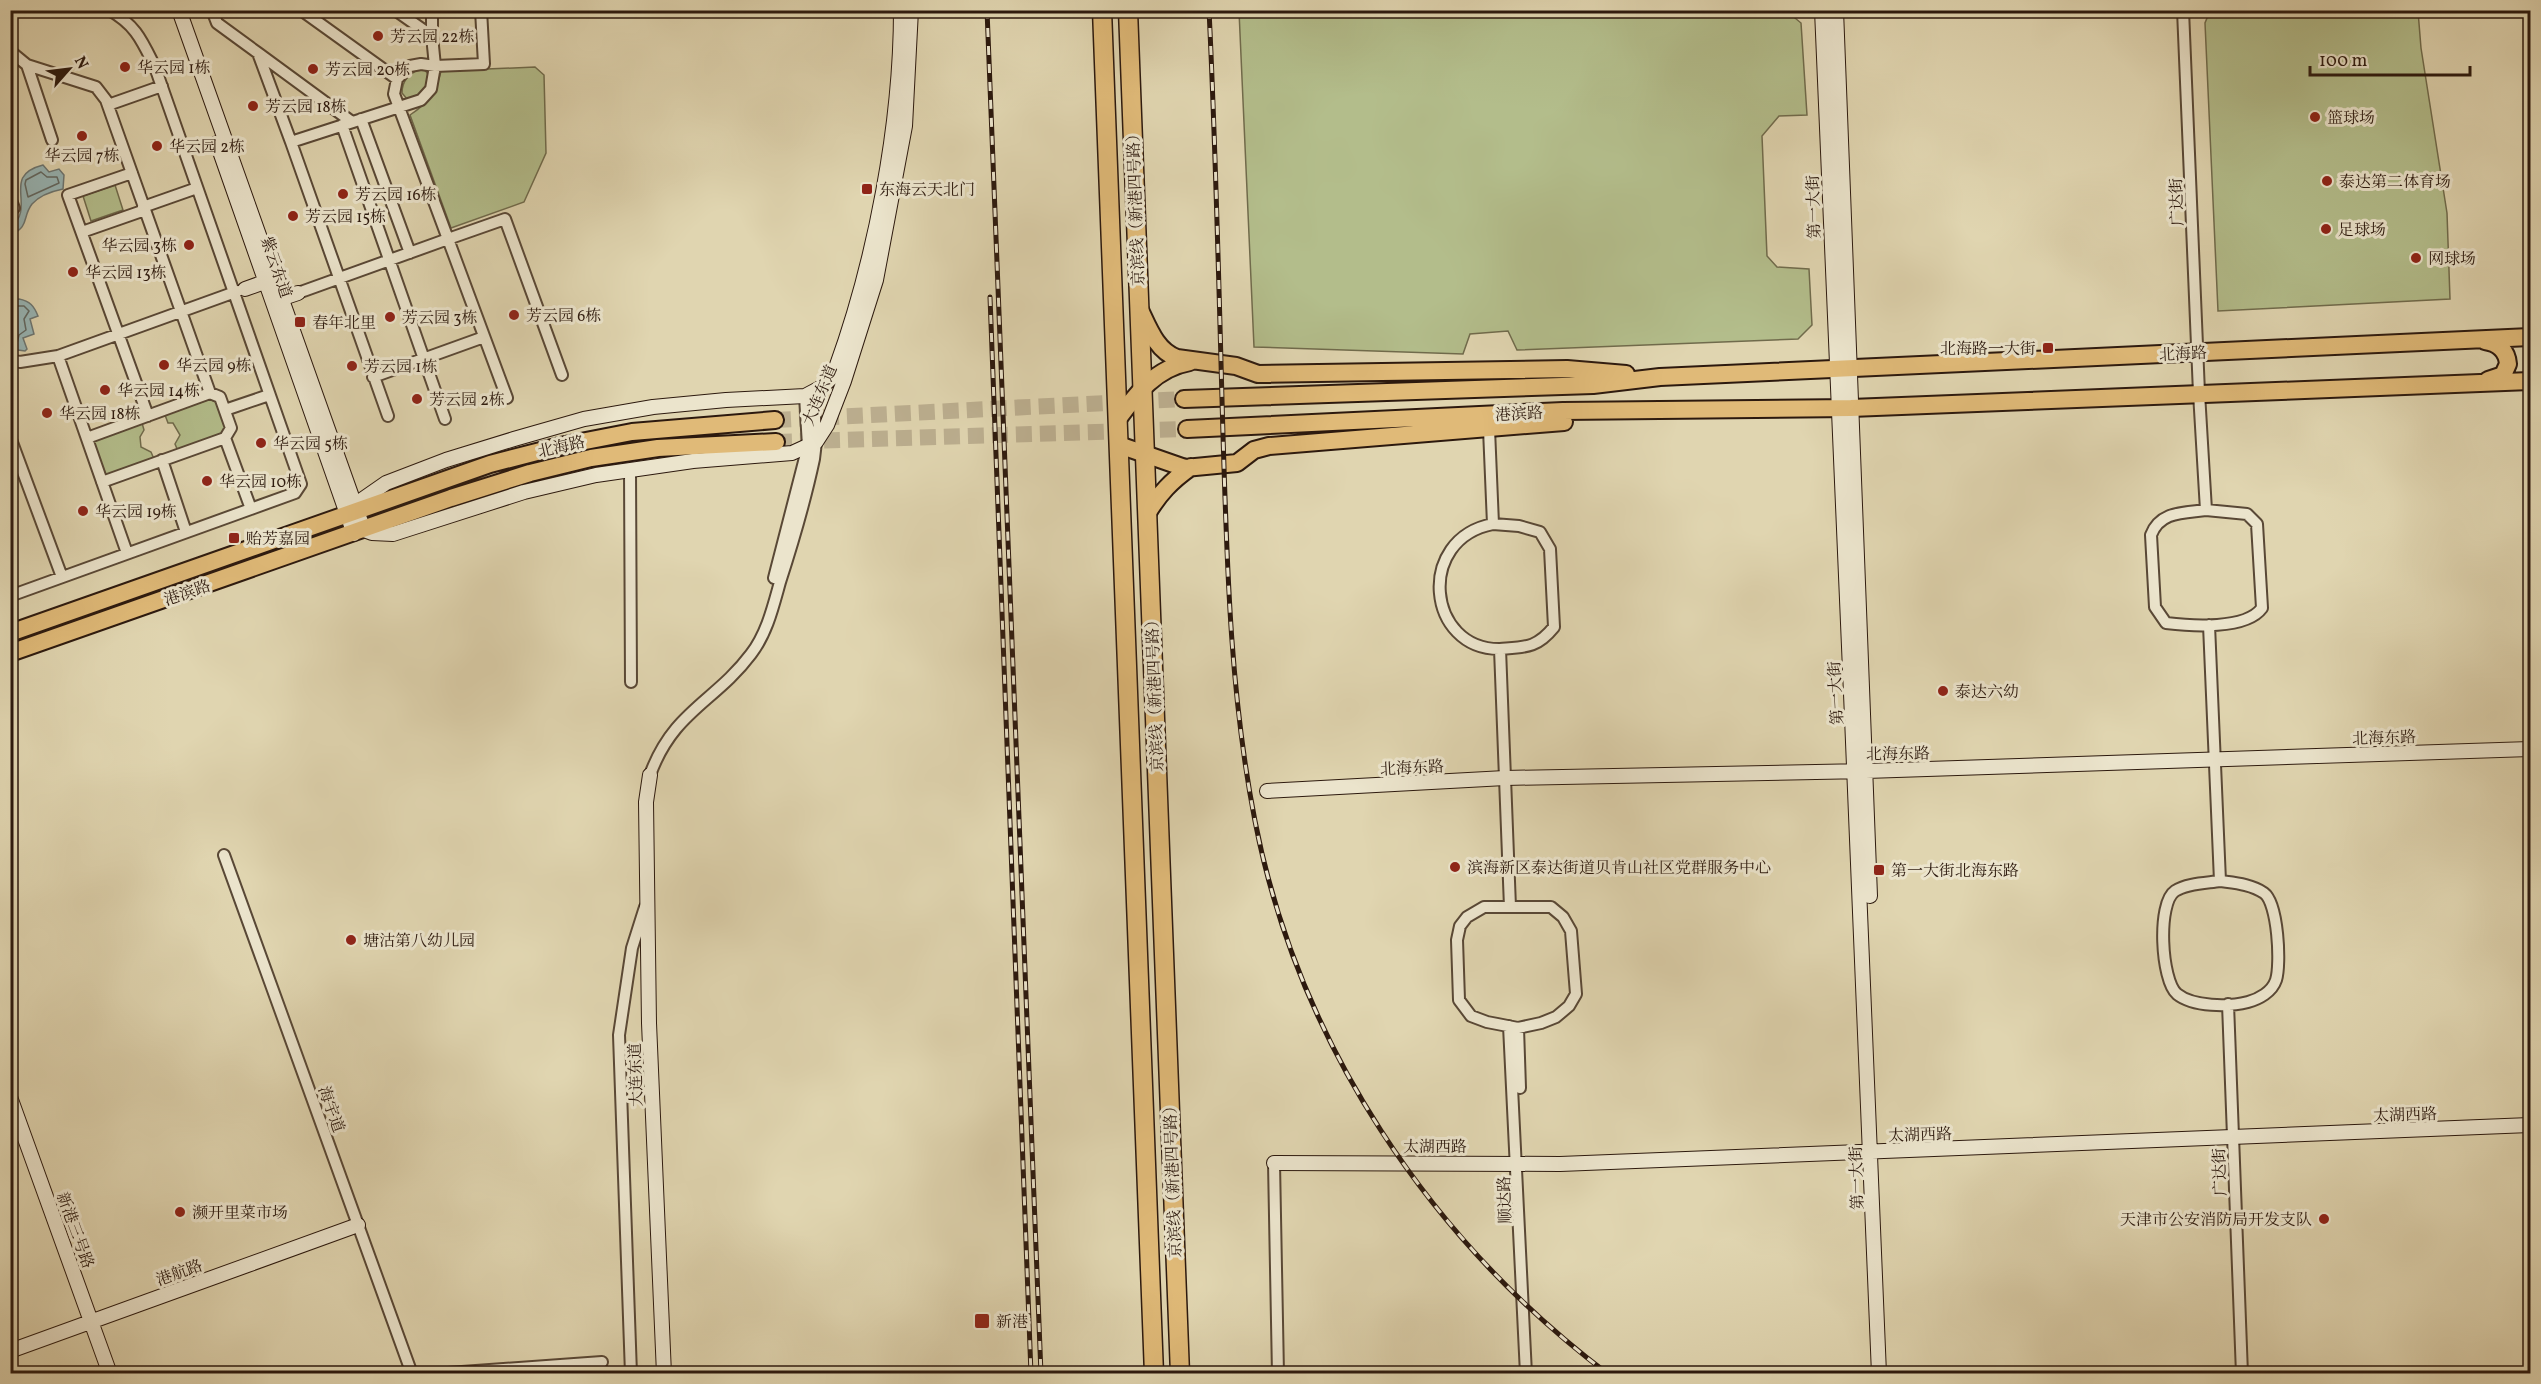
<svg xmlns="http://www.w3.org/2000/svg" width="2541" height="1384" viewBox="0 0 2541 1384" font-family="Vollkorn,'Noto Serif SC',serif">
<style>
.green{fill:#b3bd8b;stroke:#706b4c;stroke-width:1.5}
.water{fill:#98b6b6;stroke:#6d7773;stroke-width:1.5}
.lines{fill:none;stroke-linecap:round;stroke-linejoin:round}
.shore{stroke:#626862;stroke-width:1.5}
.primary-tunnel{stroke:#bcaf90;stroke-width:16;stroke-dasharray:16 8;stroke-linecap:butt}
.street-casing{stroke:#594836;stroke-width:14}
.secondary-casing{stroke:#2c190e;stroke-width:16}
.primary-casing{stroke:#2c190e;stroke-width:20}
.highway-casing{stroke:#2c190e;stroke-width:21}
.street{stroke:#ebe4cc;stroke-width:10}
.secondary{stroke:#ebe4cc;stroke-width:14}
.primary{stroke:#e0ba78;stroke-width:16}
.highway{stroke:#e0ba78;stroke-width:18}
.rail-casing{stroke:#2c190e;stroke-width:5}
.rail{stroke:#ebe4cc;stroke-width:3;stroke-dasharray:9;stroke-linecap:butt}
.poi-dot{fill:#8f2418;stroke:#ebe4cc;stroke-width:2}
.labels{text-anchor:middle;stroke-width:6;stroke-linejoin:round;paint-order:stroke}
.poi-label{font-size:16px;fill:#2c190e;stroke:#ebe4cc;text-anchor:start}
.street-label{font-size:16px;fill:#2c190e;stroke:#ebe4cc}
</style>
<rect width="100%" height="100%" fill="#e0d5b0"/>
<filter id="stains"><feTurbulence type="fractalNoise" baseFrequency=".00333" numOctaves="4"/><feColorMatrix values="0 0 0 0 .2 0 0 0 0 .09 0 0 0 0 .02 0 0 0 .5 -.17"/></filter>
<radialGradient id="worn" r=".72"><stop offset=".6" stop-color="#630" stop-opacity="0"/><stop offset="1" stop-color="#630" stop-opacity=".3"/></radialGradient>
<path class="green" d="M1239 11H1789V13L1801 23 1807 115 1779 116 1762 136 1767 256 1777 267 1809 269 1812 325 1798 339 1517 350 1508 331 1470 334 1463 354 1254 347Z
M2210 11H2418L2421 48 2447 213 2450 299 2218 311 2205 23Z
M535 67 544 75 546 153 524 202 451 228 410 115C428 103 436 93 441 71Z
M419 69H424L428 74C427 88 422 97 407 99L402 93C402 81 408 75 419 69Z
M115 185 123 210 91 221 83 196Z
M210 399 217 403 225 427 222 434 178 451 175 444 180 435 173 423H168L165 415Z
M142 423 144 430 140 437 141 447 151 452 154 459 106 477 93 441Z"/>
<path class="water" d="M43 165 49 172 59 169 64 175 63 189C53 191 40 195 32 204 22 217 30 226 11 235V227C37 206 0 176 43 165Z
M19 299C30 301 34 306 38 316L30 319 34 334 23 338 27 349 25 351 11 349V300Z"/>
<g class="lines">
<path class="shore" d="M41 172 47 177H57L59 183 28 197 25 184 26 180Z
M10 306H24L29 311 24 319 26 330 19 335 17 343 10 344"/>
<path class="primary-tunnel" d="M775 420 1184 399
M776 442 1187 429"/>
<defs>
<path id="street" d="M212 10 217 23 258 53
M432 10V36
M2183 10 2199 393 2206 510
M10 51 27 65 96 87 106 100 210 393
M27 65 52 140
M397 79 410 66 421 64 435 66 484 64 481 10
M108 105 162 86
M361 119 410 253
M352 122 258 53 291 142 421 100 431 89 435 66 432 36 395 10
M342 125 445 419
M291 142 388 416
M132 173 68 195 148 416
M10 198 14 208
M143 207 197 188
M82 232 145 210
M298 293 448 239 394 94 397 79 301 10
M58 356 127 553
M10 360 20 362 58 356 238 291
M373 377 484 337
M507 398 448 239 505 219 562 375
M225 410 269 395
M1489 429 1493 524 1519 526 1540 532 1550 549 1554 627C1537 648 1526 647 1500 649L1510 907H1551L1563 917 1571 931 1576 994 1569 1006 1556 1017 1541 1023 1518 1028 1487 1022 1471 1016 1459 1000 1457 940 1460 926 1467 917 1484 907H1510
M10 437 62 577
M87 438 210 393 220 397 231 428 225 438 102 482
M225 438 251 509
M162 460 186 532
M630 470 631 682
M2206 510 2247 514 2257 524 2262 608C2246 630 2191 626 2166 623L2155 607 2151 535C2160 511 2184 513 2206 510Z
M1493 524C1415 539 1427 650 1500 649
M774 578 808 446 805 396
M10 596 295 493 301 484 155 67C142 41 136 25 109 10
M2209 625 2220 881
M650 775C673 711 715 702 751 654 767 633 773 607 780 582 793 542 805 501 814 459L816 442 814 393
M224 855 412 1374
M2220 881C2234 883 2251 884 2264 893 2278 903 2281 964 2276 980 2272 992 2259 999 2248 1002 2229 1007 2193 1007 2177 994 2161 980 2157 903 2175 891 2187 883 2207 883 2220 881Z
M2228 1004 2242 1374
M1509 1026 1526 1374
M1518 1028 1520 1088
M1274 1163 1278 1374
M434 1374 602 1362
M631 1374 619 1035 632 948 645 907"/>
<path id="secondary" d="M179 10 357 511 364 530 372 533 393 534 524 492 596 475 693 461 792 453 816 442 827 425 844 381 876 280 905 126 911 10
M1822 10C1839 465 1863 919 1879 1374
M1836 10 1870 896
M217 143 354 534
M245 289 273 279
M274 301 298 293
M357 511 363 499 386 483 446 460 514 439 584 419 653 407 726 400 805 396 822 387 832 377 836 368C875 260 901 125 901 10
M650 775 646 802 649 1023 664 1374
M1267 791 1505 778 1866 771 2530 749
M10 1097 110 1374
M1274 1163 1560 1164 2530 1125
M10 1351 358 1225"/>
<path id="primary" d="M1140 310C1149 329 1157 351 1177 358L1236 366 1258 374 1567 369 1626 374
M2485 341C2499 343 2507 351 2508 364L2503 375 2488 380
M1184 399 1593 385 1660 377 2530 337
M1118 419C1137 393 1156 368 1190 362
M1187 429 1563 411 1851 408 2530 381
M1119 445 1185 468 1237 463 1254 450 1269 446 1564 422
M1147 514C1159 494 1171 481 1191 467
M10 633 490 464 560 446 632 432 775 420
M10 653 451 498 530 473 591 458 658 448 776 442"/>
<path id="highway" d="M1102 10 1154 1374
M1128 10 1180 1374"/>
</defs>
<use href="#street" class="street-casing"/>
<use href="#secondary" class="secondary-casing"/>
<use href="#primary" class="primary-casing"/>
<use href="#highway" class="highway-casing"/>
<use href="#street" class="street"/>
<use href="#secondary" class="secondary"/>
<use href="#primary" class="primary"/>
<use href="#highway" class="highway"/>
<defs>
<path id="rail" d="M987 10 1041 1374
M1209 10C1216 152 1219 294 1223 435 1227 564 1230 694 1255 821 1298 1042 1429 1239 1608 1374
M990 297 1031 1374"/>
</defs>
<use href="#rail" class="rail-casing"/>
<use href="#rail" class="rail"/>
</g>
<g class="poi-dot">
<circle cx="378" cy="36" r="6"/>
<circle cx="125" cy="67" r="6"/>
<circle cx="313" cy="69" r="6"/>
<circle cx="253" cy="106" r="6"/>
<circle cx="2315" cy="117" r="6"/>
<circle cx="82" cy="136" r="6"/>
<circle cx="157" cy="146" r="6"/>
<circle cx="2327" cy="181" r="6"/>
<rect x="861" y="183" width="12" height="12" rx="3"/>
<circle cx="343" cy="194" r="6"/>
<circle cx="293" cy="216" r="6"/>
<circle cx="2326" cy="229" r="6"/>
<circle cx="189" cy="245" r="6"/>
<circle cx="2416" cy="258" r="6"/>
<circle cx="73" cy="272" r="6"/>
<circle cx="514" cy="315" r="6"/>
<circle cx="390" cy="317" r="6"/>
<rect x="294" y="316" width="12" height="12" rx="3"/>
<rect x="2042" y="342" width="12" height="12" rx="3"/>
<circle cx="164" cy="365" r="6"/>
<circle cx="352" cy="366" r="6"/>
<circle cx="105" cy="390" r="6"/>
<circle cx="417" cy="399" r="6"/>
<circle cx="47" cy="413" r="6"/>
<circle cx="261" cy="443" r="6"/>
<circle cx="207" cy="481" r="6"/>
<circle cx="83" cy="511" r="6"/>
<rect x="228" y="532" width="12" height="12" rx="3"/>
<circle cx="1943" cy="691" r="6"/>
<circle cx="1455" cy="867" r="6"/>
<rect x="1873" y="864" width="12" height="12" rx="3"/>
<circle cx="351" cy="940" r="6"/>
<circle cx="180" cy="1212" r="6"/>
<circle cx="2324" cy="1219" r="6"/>
<rect x="974" y="1313" width="16" height="16" rx="3"/>
</g>
<g class="labels">
<g class="poi-label">
<text x="390" y="42">芳云园 22栋</text>
<text x="137" y="73">华云园 1栋</text>
<text x="325" y="75">芳云园 20栋</text>
<text x="265" y="112">芳云园 18栋</text>
<text x="2327" y="123">篮球场</text>
<text x="169" y="152">华云园 2栋</text>
<text x="82" y="161" text-anchor="middle">华云园 7栋</text>
<text x="2339" y="187">泰达第二体育场</text>
<text x="879" y="195">东海云天北门</text>
<text x="355" y="200">芳云园 16栋</text>
<text x="305" y="222">芳云园 15栋</text>
<text x="2338" y="235">足球场</text>
<text x="177" y="251" text-anchor="end">华云园 3栋</text>
<text x="2428" y="264">网球场</text>
<text x="85" y="278">华云园 13栋</text>
<text x="526" y="321">芳云园 6栋</text>
<text x="402" y="323">芳云园 3栋</text>
<text x="312" y="328">春年北里</text>
<text x="2036" y="354" text-anchor="end">北海路一大街</text>
<text x="176" y="371">华云园 9栋</text>
<text x="364" y="372">芳云园 1栋</text>
<text x="117" y="396">华云园 14栋</text>
<text x="429" y="405">芳云园 2栋</text>
<text x="59" y="419">华云园 18栋</text>
<text x="273" y="449">华云园 5栋</text>
<text x="219" y="487">华云园 10栋</text>
<text x="95" y="517">华云园 19栋</text>
<text x="246" y="544">贻芳嘉园</text>
<text x="1955" y="697">泰达六幼</text>
<text x="1467" y="873">滨海新区泰达街道贝肯山社区党群服务中心</text>
<text x="1891" y="876">第一大街北海东路</text>
<text x="363" y="946">塘沽第八幼儿园</text>
<text x="192" y="1218">濒开里菜市场</text>
<text x="2312" y="1225" text-anchor="end">天津市公安消防局开发支队</text>
<text x="996" y="1327">新港</text>
</g>
<g class="street-label">
<text transform="translate(2176 202) rotate(-92)" y="6">广达街</text>
<text transform="translate(1135 206) rotate(-92)" y="6">京滨线（新港四号路）</text>
<text transform="translate(1813 207) rotate(-92)" y="6">第一大街</text>
<text transform="translate(277 267) rotate(71)" y="6">紫云东道</text>
<text transform="translate(2183 353) rotate(-3)" y="6">北海路</text>
<text transform="translate(819 395) rotate(-67)" y="6">大连东道</text>
<text transform="translate(1519 413) rotate(-3)" y="6">港滨路</text>
<text transform="translate(561 446) rotate(-13)" y="6">北海路</text>
<text transform="translate(187 592) rotate(-19)" y="6">港滨路</text>
<text transform="translate(1154 692) rotate(-92)" y="6">京滨线（新港四号路）</text>
<text transform="translate(1835 693) rotate(-93)" y="6">第一大街</text>
<text transform="translate(2384 737) rotate(-2)" y="6">北海东路</text>
<text transform="translate(1898 753) rotate(-1)" y="6">北海东路</text>
<text transform="translate(1412 767) rotate(-3)" y="6">北海东路</text>
<text transform="translate(635 1075) rotate(-92)" y="6">大连东道</text>
<text transform="translate(332 1109) rotate(70)" y="6">海宇道</text>
<text transform="translate(2405 1114) rotate(-2)" y="6">太湖西路</text>
<text transform="translate(1920 1134) rotate(-2)" y="6">太湖西路</text>
<text x="1435" y="1152">太湖西路</text>
<text transform="translate(2219 1172) rotate(-92)" y="6">广达街</text>
<text transform="translate(1172 1178) rotate(-92)" y="6">京滨线（新港四号路）</text>
<text transform="translate(1856 1178) rotate(-92)" y="6">第一大街</text>
<text transform="translate(1504 1200) rotate(-92)" y="6">顺达路</text>
<text transform="translate(76 1230) rotate(70)" y="6">新港三号路</text>
<text transform="translate(179 1272) rotate(-20)" y="6">港航路</text>
</g>
</g>
<rect width="2541" height="1384" fill="none" stroke="#e0d5b0" stroke-width="36"/>
<rect x="12" y="12" width="2517" height="1360" fill="none" stroke="#2c190e" stroke-width="3"/>
<rect x="18" y="18" width="2505" height="1348" fill="none" stroke="#2c190e" stroke-width="1.5"/>
<g transform="translate(69 69) rotate(62)" stroke="#ebe4cc" stroke-width="4.5" paint-order="stroke">
<path d="M0-4.5L10 22L0 15L-10 22Z" fill="#2c190e"/>
<text y="-9" font-size="16" font-weight="bold" text-anchor="middle" fill="#2c190e">N</text>
</g>
<path d="M2310 66v9h160v-9" fill="none" stroke="#2c190e" stroke-width="3"/>
<text x="2319" y="66" font-size="18" fill="#2c190e" stroke="#ebe4cc" stroke-width="4.5" paint-order="stroke">100 m</text>
<rect width="100%" height="100%" filter="url(#stains)"/>
<rect width="100%" height="100%" fill="url(#worn)"/>
</svg>
